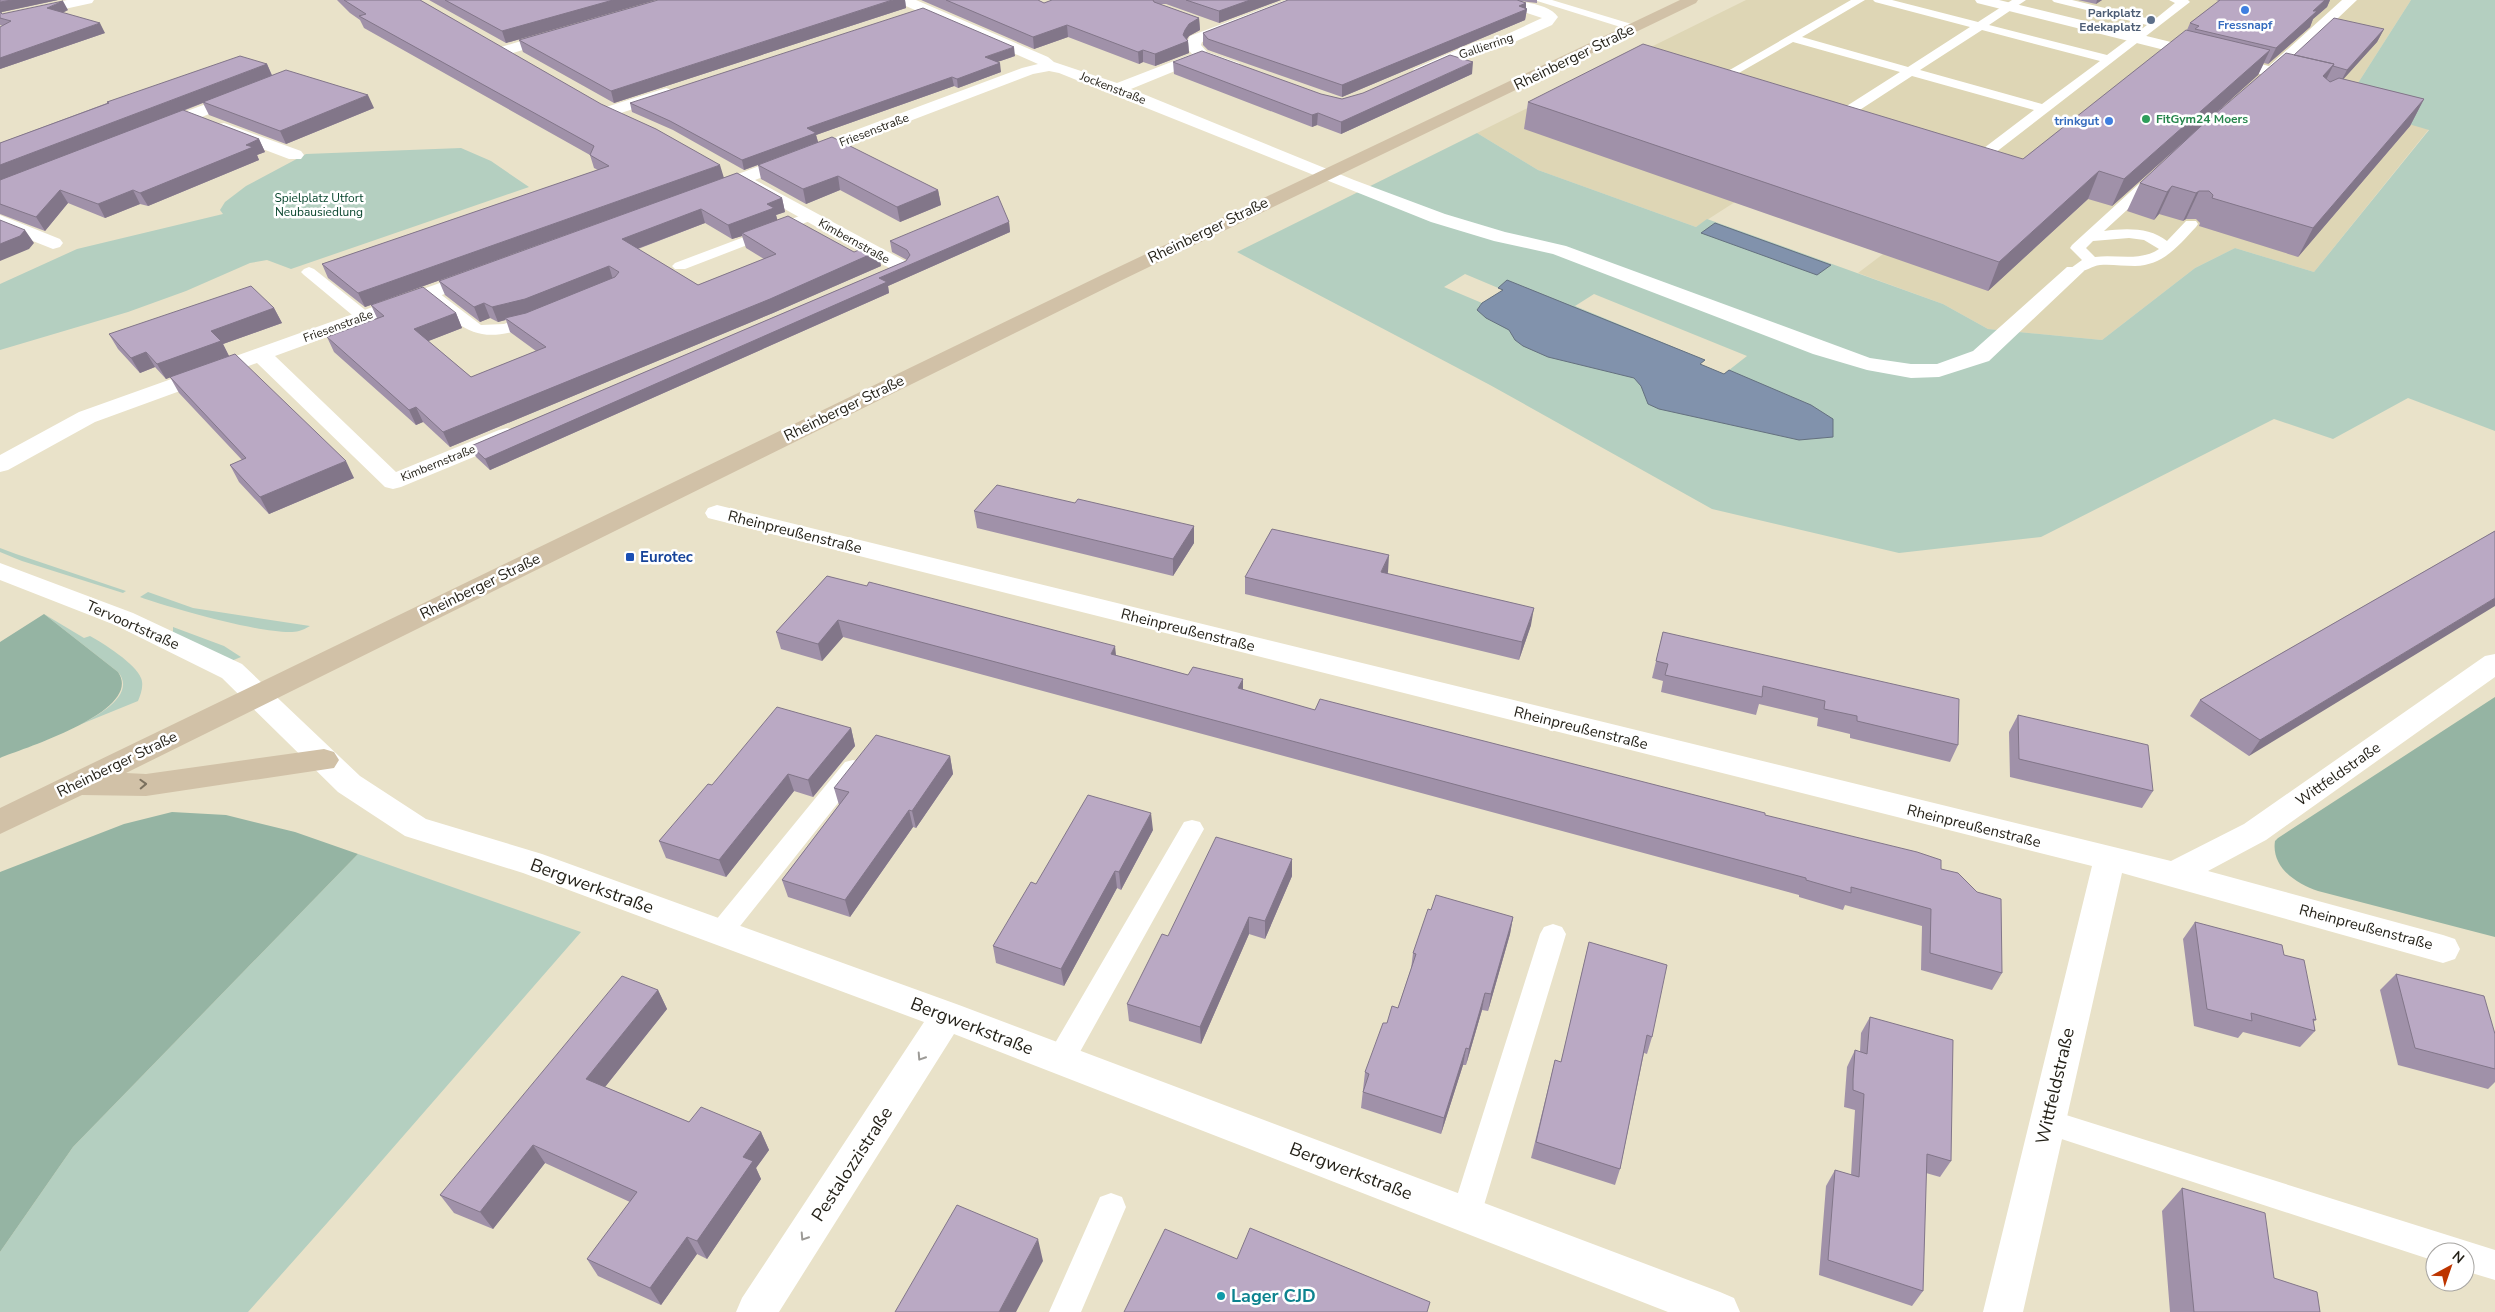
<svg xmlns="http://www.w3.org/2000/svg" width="2495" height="1312" viewBox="0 0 2495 1312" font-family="'Nunito Sans',sans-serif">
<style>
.built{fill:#ded6b5}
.green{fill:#b4cfc0;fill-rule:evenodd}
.forest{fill:#95b4a3}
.water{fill:#8192ac;stroke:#64707f}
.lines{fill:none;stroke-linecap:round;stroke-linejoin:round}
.lane{fill:#fff;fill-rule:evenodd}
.street{fill:#fff;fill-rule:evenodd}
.secondary{fill:#d1c1a7;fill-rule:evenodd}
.wall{fill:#a091a9;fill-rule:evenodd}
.shaded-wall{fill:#827689}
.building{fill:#baa9c4;stroke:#827689}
.oneway{stroke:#7a705e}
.oneway2{stroke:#9c9a96}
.shop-dot{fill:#3f7fe0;stroke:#fff;stroke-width:2}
.service-dot{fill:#5c6f8a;stroke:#fff;stroke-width:2}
.leisure-dot{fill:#2e9e5b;stroke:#fff;stroke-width:2}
.transit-dot{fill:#1a4fb4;stroke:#fff;stroke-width:2}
.culture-dot{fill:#0f9aa8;stroke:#fff;stroke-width:2}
.labels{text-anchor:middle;stroke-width:5;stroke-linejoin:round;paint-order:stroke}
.far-service-label{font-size:12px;font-weight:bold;fill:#4e5e75;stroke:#fff;text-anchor:end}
.far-shop-label{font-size:12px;font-weight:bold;fill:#366cbe;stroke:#fff}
.far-street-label{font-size:12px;fill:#221f16;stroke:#fff}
.far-leisure-label{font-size:12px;font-weight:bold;fill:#27864d;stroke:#fff;text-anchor:start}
.far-park-label{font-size:12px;fill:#09462e;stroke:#fff}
.street-label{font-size:15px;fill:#221f16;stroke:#fff}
.transit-label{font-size:15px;font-weight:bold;fill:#164399;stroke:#fff;text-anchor:start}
.near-street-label{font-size:18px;fill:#221f16;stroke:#fff}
.near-culture-label{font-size:18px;font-weight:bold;fill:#0d838f;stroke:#fff;text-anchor:start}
</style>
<rect width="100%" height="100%" fill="#e9e2c9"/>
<path class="built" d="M1746 0H2411L2344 105 2429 129 2314 272 2235 248 2195 268 2102 340 1988 329 1943 304 1858 273 1883 254 1735 202 1696 227 1538 170 1477 133Z"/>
<path class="green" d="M2411 0H2495V431L2408 398 2333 439 2274 419 2041 537 1899 553 1712 509 1490 385 1237 252 1477 133 1538 170 1696 227 1707 219 1943 304 1988 329 2102 340 2195 268 2235 248 2314 272 2429 130 2344 105ZM1465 274 1503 290 1482 303 1444 287ZM1594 294 1747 356 1724 374 1700 364 1705 360 1575 306Z
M461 148 491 161 529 187 291 269 267 260 250 263 186 291 128 312 0 350V284L77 249 223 214 220 210 225 202 246 186 306 154Z
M0 548 16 554 126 591 123 593 22 561 0 552Z
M148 592 193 608 310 626C306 628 303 630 299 631 274 638 167 607 140 597Z
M44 614 84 638 90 636C103 643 136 664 141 678 144 685 141 694 138 701L79 725C98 716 137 694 118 672Z
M173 627 224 646 241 657 219 666 173 636Z
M358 854 581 932 344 1204 248 1312H0V1252L73 1147Z"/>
<path class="forest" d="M44 614 118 672C145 711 24 748 0 758V642Z
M2495 697V937L2318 891C2296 884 2271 867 2275 841L2278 838Z
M172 812 226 815 295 832 358 854 73 1147 0 1252V872L124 824Z"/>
<path class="water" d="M1715 223 1831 265 1817 275 1701 233Z
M1507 280 1705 360 1700 364 1724 374 1729 370 1811 405 1833 419V437L1799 440 1659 409 1648 404 1641 386 1634 378 1548 357 1523 346 1515 340 1509 330 1486 318 1477 310 1482 303 1503 290 1498 288Z"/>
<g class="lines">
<path class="lane" d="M1534 0H1552L1638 26 1640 28 1638 30H1630Z
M1851 0H1865L1802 37 1908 67 1970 27 1875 2 1873 0H1892L1978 22 2012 0H2026L1989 25 2107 55 2147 25 2054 2 2052 0H2072L2154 20 2175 3 2169 0H2188L2190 2 1991 156 1986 157 1959 149 1957 146 1964 142 1984 148 2034 110 1912 76 1852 115H1842L1841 112 1842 109 1900 72 1793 42 1737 74 1754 82 1752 85H1744L1721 75ZM1982 30 2100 61 2042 104 1920 70Z
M2157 171 2162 172 2164 175 2162 178 2104 231C2125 228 2150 227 2167 241L2186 221H2196L2198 224 2196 227C2178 246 2164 265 2135 266 2123 266 2111 264 2100 265 2090 266 2084 274 2074 271L2071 268 2082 260 2070 248 2072 245 2152 172ZM2129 238 2144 240 2159 249C2140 262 2116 254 2095 257L2086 248 2093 241Z
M810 212 815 213 817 216 815 219 685 269H675L672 266 675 263Z
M309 267 314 269 369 313 371 316 369 319H357L304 275 301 272 304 269Z
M429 288 435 290 481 325 504 324 535 313 543 318C538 325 527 327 519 330 472 345 458 323 423 296L421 293 423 290Z
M853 760 861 762 864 768 861 774 729 940 720 943 711 940 707 933 711 926 845 762Z
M1192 820 1200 822 1204 829 1071 1068 1061 1071 1051 1068 1047 1059 1051 1050 1184 822Z
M1553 924 1562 927 1566 934 1481 1215 1477 1225 1466 1229 1455 1225 1451 1215 1540 934 1544 927Z
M2047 1109 2495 1250V1280L2465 1271V1252H2435V1261L2037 1131 2033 1122 2037 1113Z
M1111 1193 1122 1197 1126 1207 1081 1312H1049L1100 1197Z"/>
<path class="street" d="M67 0H94L92 3 28 17 21 13 23 10Z
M897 0H916L1048 57 1054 62 1117 83 1192 54 1185 46 1190 36 1286 0H1306L1304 3 1202 42 1201 45 1207 52 1239 63 1241 66 1239 69 1233 71 1202 60 1131 89 1354 180 1445 214 1505 232 1566 246 1870 358 1911 364H1937L1973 351 2067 267H2081L2084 271 1989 361 1939 377 1911 378 1867 370 1813 354 1553 254 1494 241 1431 222 1059 73 1049 71 1033 74 755 180 907 262 910 266 907 270H893L742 185 712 195 706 194 703 190 706 186 1022 68 1038 64 899 3Z
M1495 0C1511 0 1548 2 1558 17L1552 25 1510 44 1484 49 1426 75H1414L1412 72 1414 69 1475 42 1501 37 1542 18 1497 3Z
M1975 0H1999L2269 66 2342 0H2357L2278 75 2272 77 1977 3Z
M557 30 562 32 565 35 562 38 506 55 498 50 501 47Z
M666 88 672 90 674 93 672 96 612 116 606 115 604 111 606 107Z
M241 91 249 96 247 99 164 132H152L150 128 152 124Z
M224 123 301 151 304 155 301 159H289L218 132 216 128 218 124Z
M0 215 60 239 63 243 60 247 53 249 0 228Z
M476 270 483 272 486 276 483 280 275 356 396 472 499 430 507 428 515 430 519 435 515 440 401 487 393 489 385 487 257 363 95 422 8 470 0 472V455L79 412Z
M717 505 2171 861 2244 824 2485 656 2495 654V677L2266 840 2208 871 2443 935 2455 939 2460 949 2455 959 2443 963 2122 873 2023 1312H1983L2092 866 708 518 705 513 708 508Z
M0 563 133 613 242 664 360 776 426 819 542 854 959 1005 1720 1292 1734 1298 1740 1312H1668L954 1034 779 1312H736L742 1298 924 1022 523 873 405 836 338 792 222 678 115 625 0 580Z"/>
<path class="secondary" d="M1680 0H1698L1696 3 1120 281 126 773 146 774 324 749 334 752 339 760 334 768 146 796 82 795 0 834V808L1106 273Z"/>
</g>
<path class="wall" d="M0 0H58L2 12 1 13 2 14 68 10 62 13 105 33 0 69V27L3 26 0 25Z
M337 0H420L724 178 365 307 328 278 322 264 598 170 594 168 590 155 364 28 360 20 350 13Z
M429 0H656L506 43Z
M658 0H905L906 8 614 103 523 52 519 40Z
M921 0H1038L1044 3 1052 0H1281L1219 23 1166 4H1159L1199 18 1200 30 1189 36 1187 39 1188 41 1189 53 1155 66 1143 62 1139 64 1068 37 1034 49Z
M1288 0H1537V3L1521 1 1526 3V8L1527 9 1525 20 1342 97 1208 50 1203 45V33Z
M2078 0H2102L2096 4Z
M2216 0H2330L2327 7 2313 19 2310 27 2268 64 2264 63 2258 75 2215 114 2294 55 2384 29 2377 42 2343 79 2424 99 2410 126 2298 257 2199 226 2200 223 2196 219H2186L2183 221 2159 214 2154 220 2127 211 2140 183 2184 142 2112 206 2088 199 1988 291 1524 129 1528 102 2023 159 2187 30 2190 23 2219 1Z
M1015 56 997 62 1001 72 958 88 954 86 816 135 818 142 938 190 941 205 900 222 840 190 806 204 761 179 758 165 744 170 673 130 632 112 630 103Z
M1173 62 1342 99 1472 74 1341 134 1317 125 1312 127 1174 74Z
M267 64 272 75 374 108 286 144 209 115 203 103 183 111 259 139 265 152 257 155 259 160 148 206 140 204 105 218 68 203 45 231 0 214V143L107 103V102Z
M737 173 782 198 785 212 776 215 777 220 854 252 878 251 881 266 773 313 450 447 423 422 416 425 334 352 327 337 377 318 371 305 456 313 462 328 428 341 471 377 536 351 510 332 506 320 498 322 490 318 480 322 445 295 439 281ZM705 223 732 239 742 236 746 248 764 259 698 285 638 249Z
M1009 222 1010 232 888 286 889 293 490 470 476 457 471 446 906 261 907 260 892 252 890 241Z
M274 308 282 323 223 344 229 356 354 478 269 514 239 482 230 465 242 460 179 393 170 377 166 379 155 367 140 373 118 349 109 334Z
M974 511 1194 526V543L1173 576 977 528Z
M2495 531 2249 756 2190 716 2200 700Z
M1388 572 1387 574 1531 625 1519 660 1245 594V577Z
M827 576 1188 675 1243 690 1315 710 1765 815 1941 869 2002 973 1992 990 1921 970 1922 926 1845 905 1843 910 1799 897V895L843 637 822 661 781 649 776 632Z
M1663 632 1958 745 1950 762 1850 738V734L1817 726 1818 718 1759 704 1756 715 1661 692 1663 681 1652 678Z
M2018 715 2153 791 2142 808 2010 777 2009 732Z
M851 728 855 746 813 797 794 791 726 877 666 858 659 841 712 785Z
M950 756 953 774 916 828 913 827 850 917 788 897 782 880 839 805 834 788Z
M1153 830 1121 890 1117 888 1064 986 996 963 993 946 1036 884Z
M1292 859V876L1265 939 1249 934 1201 1044 1129 1021 1127 1004Z
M1431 910 1513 917 1510 934 1488 1011 1482 1010 1466 1065H1463L1441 1134 1361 1108 1365 1072 1387 1023 1398 1008 1411 969 1413 953Z
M2195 922 2284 955 2316 1020 2313 1022 2315 1031 2300 1047 2243 1032 2238 1038 2194 1026 2183 939Z
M1589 942 1652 1037 1647 1054 1644 1053 1620 1169 1615 1185 1531 1158 1555 1060 1561 1062Z
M2396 974 2495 1034V1082L2488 1089 2398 1065 2380 990Z
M658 990 667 1009 605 1087 689 1122 761 1132 769 1150 756 1168 761 1179 707 1259 697 1254 661 1305 598 1276 587 1259 630 1202 545 1163 493 1229 454 1213 440 1195Z
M1870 1017 1951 1161 1940 1177 1926 1173 1923 1291 1912 1306 1819 1275 1826 1186 1835 1170 1851 1175 1855 1110 1844 1107 1847 1067 1855 1050 1860 1052 1861 1033Z
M2182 1188 2274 1278 2320 1312H2170L2162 1211Z"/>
<path class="shaded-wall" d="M12 0H58L2 12 0 15V2Z
M613 0H656L506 43 502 31Z
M893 0H905L906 8 614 103 611 91Z
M1250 0H1281L1219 23V11Z
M2097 0H2102L2096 4Z
M2325 0H2330L2327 7 2313 19 2310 27 2268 64 2276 48 2313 11Z
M63 1 68 10 52 18 47 8Z
M1526 3V9H1527L1525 20 1342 97V85Z
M1199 18 1200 30 1189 36 1185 42 1188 41 1189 53 1155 66V54L1185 30 1189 24Z
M100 23 105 33 0 69V58Z
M1067 25 1068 37 1034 49 1033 37Z
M2384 29 2377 42 2340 83 2347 70Z
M1014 47 1015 56 986 66 985 57Z
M1143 50V62L1139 64 1138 52Z
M2270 50 2258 75 2112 206 2124 179Z
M1473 62 1472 74 1341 134V122Z
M1000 63 1001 72 958 88 957 79Z
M267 64 272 76 0 181V165Z
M2334 64 2321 90 2323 76Z
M952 77 954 86 816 135 818 142 744 170 742 160 807 128Z
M368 95 374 108 286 144 280 131Z
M2424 99 2410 126 2298 257 2313 228Z
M1318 113 1317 125 1312 127V115Z
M259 139 265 152 257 155 259 160 148 206 140 193Z
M720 165 724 178 365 307 358 293Z
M2099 171 2088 199 1988 291 1999 262Z
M838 176 840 190 806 204 803 189Z
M2172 186 2159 214 2154 220 2167 192Z
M60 190 68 203 45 231 36 217Z
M133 190 140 204 105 218 98 204Z
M938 190 941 205 900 222 897 207Z
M2199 191 2186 219 2183 221 2196 193Z
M782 198 785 212 776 215 778 222 742 233V236L732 239 728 225 767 204Z
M701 209 705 223 626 253 622 239Z
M1009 222 1010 232 888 286 889 293 490 470 485 459 879 278Z
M25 230 34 243 29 249 0 261V244Z
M878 251 881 266 773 313 450 447 443 432Z
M609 266 613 280 531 314 505 318V320L498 322 492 307Z
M484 303 490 318 480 322 474 307Z
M274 308 282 323 223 344 229 356 166 379 157 364 211 331Z
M456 313 462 328 421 344 414 329Z
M146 352 155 367 140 373 131 358Z
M416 407 423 422 416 425 409 410Z
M346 461 354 478 269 514 260 497Z
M1194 526V543L1173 576V559Z
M1389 555 1388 572 1380 590 1381 572Z
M2495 598V606L2249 756 2260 740Z
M1534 608 1531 625 1519 660 1522 642Z
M838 620 843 637 822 661 818 644Z
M1115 646 1117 664 1111 654Z
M1243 679V697L1238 688Z
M851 728 855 746 813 797 808 780Z
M950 756 953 774 916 828 912 811Z
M788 774 794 791 726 877 719 860Z
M909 810 913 827 850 917 845 900Z
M1151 813 1153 830 1121 890 1119 872Z
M1292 859V876L1265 939V921Z
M1115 871 1117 888 1064 986 1061 969Z
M1249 917V934L1201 1044 1200 1027Z
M1513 917 1510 934 1488 1011 1491 994Z
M658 990 667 1009 597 1097 586 1079Z
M1485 993 1482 1010 1466 1065 1469 1049Z
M1466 1048 1463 1065 1441 1134 1444 1118Z
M761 1132 769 1150 756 1168 761 1179 707 1259 697 1241 743 1157Z
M533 1145 545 1163 493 1229 480 1212Z
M687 1237 697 1254 661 1305 650 1288Z
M1038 1239 1043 1261 1016 1312H999Z"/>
<path class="building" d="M0 0H12L0 2Z
M344 0H420L601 104 656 129 720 165 358 293 322 264 609 166 590 155 594 146 359 16 366 14Z
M445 0H613L502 31Z
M658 0H892L611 91 519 40Z
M946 0H1038L1044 3 1052 0H1153L1154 2 1199 18 1189 24 1185 30 1183 35 1188 41 1155 54 1143 50 1138 52 1067 25 1033 37Z
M1186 0H1250L1219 11Z
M1288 0H1517L1526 3 1519 6 1527 9 1342 85 1208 39 1203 33Z
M2220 0H2325L2313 11H2317L2276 48 2195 29 2199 26 2190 23Z
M63 1 47 8 100 23 0 58V27L11 21 0 18V12L2 14Z
M923 8 1014 47 985 57 1000 63 957 79 952 77 807 128 816 133 742 160 670 121 630 103Z
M2334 18 2384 29 2347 70 2333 66 2334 64 2294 55Z
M2186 30 2270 50 2124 179 2099 171 1999 262 1528 102 1643 44 2023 159Z
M1202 51 1321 94 1342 99 1363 93 1450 55 1473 62 1341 122 1318 113 1312 115 1173 62Z
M2286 53 2334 64 2323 76 2330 82 2339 78 2424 99 2313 228 2212 198 2213 195 2209 191H2199L2196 193 2172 186 2167 192 2140 183 2200 127Z
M240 56 267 64 0 165V143L109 103 107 102Z
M286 70 368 95 280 131 203 102Z
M183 110 259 139 246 145 253 147 140 193 133 190 98 204 60 190 36 217 0 204V180Z
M832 137 938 190 897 207 838 176 803 189 758 165Z
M737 173 782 198 767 204 774 208 728 225 701 209 622 239 698 285 776 254 742 233 788 216 854 252 869 246 878 251 770 299 443 432 416 407 409 410 327 337 384 316 371 305 423 287 456 313 414 329 471 377 546 347 505 318 526 313 615 277 619 272 609 266 525 299 492 307 484 303 474 307 439 281Z
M998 196 1009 222 879 278 887 282 485 459 471 446 906 261 910 255 907 250 890 241Z
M0 220 25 230 20 236 0 244Z
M251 286 274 308 211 331 221 341 157 364 146 352 131 358 109 334Z
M235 354 346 461 260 497 230 465 246 458 170 377Z
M997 485 1075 503 1078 499 1194 526 1173 559 974 511Z
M1272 529 1389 555 1381 572 1534 608 1522 642 1245 577Z
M2495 531V598L2260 740 2200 700Z
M827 576 867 586 869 582 1115 646 1111 654 1188 675 1193 667 1243 679 1238 688 1315 710 1320 699 1765 813V815L1917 852 1941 860V869L1958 873 1977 892 2001 899 2002 973 1930 953 1931 909 1851 887V893L1806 880V878L838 620 818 644 776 632Z
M1663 632 1959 699 1958 745 1857 721V716L1824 709 1825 701 1763 686 1762 697 1665 675 1668 664 1656 661Z
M777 707 851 728 808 780 788 774 719 860 659 841 708 784 712 785Z
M2018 715 2148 745 2153 791 2019 759Z
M876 735 950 756 912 811 909 810 845 900 782 880 849 792 834 788Z
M1088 795 1151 813 1119 872 1115 871 1061 969 993 946 1031 882 1036 884Z
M1216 837 1292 859 1265 921 1249 917 1200 1027 1127 1004 1162 934 1168 936Z
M1436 895 1513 917 1491 994 1485 993 1469 1049 1466 1048 1444 1118 1363 1092 1369 1074 1365 1072 1383 1023H1387L1392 1006 1398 1008 1416 954 1413 953 1428 909 1431 910Z
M2195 922 2282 945 2284 955 2304 960 2316 1020 2313 1019 2315 1031 2251 1013 2252 1021 2207 1009Z
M1589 942 1667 965 1652 1037 1647 1035 1620 1169 1536 1142 1555 1060 1561 1062Z
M2396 974 2484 996 2495 1034V1069L2415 1048Z
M622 976 658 990 586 1079 689 1122 701 1107 761 1132 743 1157 753 1161 697 1241 687 1237 650 1288 587 1259 637 1192 533 1145 480 1212 440 1195Z
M1870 1017 1953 1040 1951 1161 1927 1154 1923 1291 1828 1260 1835 1170 1859 1177 1864 1094 1853 1090V1079L1855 1050 1867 1054Z
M2182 1188 2265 1213 2274 1278 2317 1292 2320 1312H2194Z
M957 1205 1038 1239 999 1312H895Z
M1250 1228 1430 1302 1427 1312H1124L1165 1229 1237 1259Z"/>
<defs><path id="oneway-chevron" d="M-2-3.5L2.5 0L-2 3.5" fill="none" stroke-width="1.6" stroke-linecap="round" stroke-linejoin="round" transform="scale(1.25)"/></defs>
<use class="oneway" href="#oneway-chevron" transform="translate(143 784) rotate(-2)"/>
<g class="oneway2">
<use href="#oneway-chevron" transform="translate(921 1057) rotate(123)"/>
<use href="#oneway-chevron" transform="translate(804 1237) rotate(123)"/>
</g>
<g class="shop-dot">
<circle cx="2245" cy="10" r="5"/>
<circle cx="2109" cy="121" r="5"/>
</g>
<circle class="service-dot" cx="2151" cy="20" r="5"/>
<circle class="leisure-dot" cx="2146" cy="119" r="5"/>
<rect class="transit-dot" x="625" y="552" width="10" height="10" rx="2.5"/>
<circle class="culture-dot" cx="1221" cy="1296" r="5"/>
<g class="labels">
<g class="far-service-label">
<text x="2141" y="17">Parkplatz<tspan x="2141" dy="14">Edekaplatz</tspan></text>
</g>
<g class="far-shop-label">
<text x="2245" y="29">Fressnapf</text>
<text x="2099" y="125" text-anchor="end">trinkgut</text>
</g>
<g class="far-street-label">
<text transform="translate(1486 46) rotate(-19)" y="4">Gallierring</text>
<text transform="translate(1113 88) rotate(21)" y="4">Jockenstraße</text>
<text transform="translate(874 130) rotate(-21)" y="4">Friesenstraße</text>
<text transform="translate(854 241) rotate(29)" y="4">Kimbernstraße</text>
<text transform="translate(338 326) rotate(-20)" y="4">Friesenstraße</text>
<text transform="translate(438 463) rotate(-22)" y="4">Kimbernstraße</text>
</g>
<g class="far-leisure-label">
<text x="2156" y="123">FitGym24 Moers</text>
</g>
<g class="far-park-label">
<text x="319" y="202">Spielplatz Utfort<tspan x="319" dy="14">Neubausiedlung</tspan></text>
</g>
<g class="street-label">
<text transform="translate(1574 57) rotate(-26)" y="5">Rheinberger Straße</text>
<text transform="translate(1208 230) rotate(-26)" y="5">Rheinberger Straße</text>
<text transform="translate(844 408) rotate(-26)" y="5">Rheinberger Straße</text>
<text transform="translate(795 532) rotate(14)" y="5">Rheinpreußenstraße</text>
<text transform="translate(480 586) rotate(-26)" y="5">Rheinberger Straße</text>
<text transform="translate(133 625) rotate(24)" y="5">Tervoortstraße</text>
<text transform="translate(1188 630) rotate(14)" y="5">Rheinpreußenstraße</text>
<text transform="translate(1581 728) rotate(14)" y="5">Rheinpreußenstraße</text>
<text transform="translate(117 764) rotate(-26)" y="5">Rheinberger Straße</text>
<text transform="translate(2338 774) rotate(-35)" y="5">Wittfeldstraße</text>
<text transform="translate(1974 826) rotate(14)" y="5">Rheinpreußenstraße</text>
<text transform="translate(2366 927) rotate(15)" y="5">Rheinpreußenstraße</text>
</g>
<g class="transit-label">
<text x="640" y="562">Eurotec</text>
</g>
<g class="near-street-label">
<text transform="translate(592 886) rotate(20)" y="6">Bergwerkstraße</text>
<text transform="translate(972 1026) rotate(21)" y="6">Bergwerkstraße</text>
<text transform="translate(2055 1086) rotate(-77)" y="6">Wittfeldstraße</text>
<text transform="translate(852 1164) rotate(-57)" y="6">Pestalozzistraße</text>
<text transform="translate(1351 1171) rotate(21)" y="6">Bergwerkstraße</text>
</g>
<g class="near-culture-label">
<text x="1231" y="1302">Lager CJD</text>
</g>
</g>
<g transform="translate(2450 1267) rotate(40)"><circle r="24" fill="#ffffff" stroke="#a7a5a2"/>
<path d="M0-4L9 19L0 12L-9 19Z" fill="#bd3500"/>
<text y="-8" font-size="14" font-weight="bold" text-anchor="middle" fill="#221f16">N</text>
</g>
</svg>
